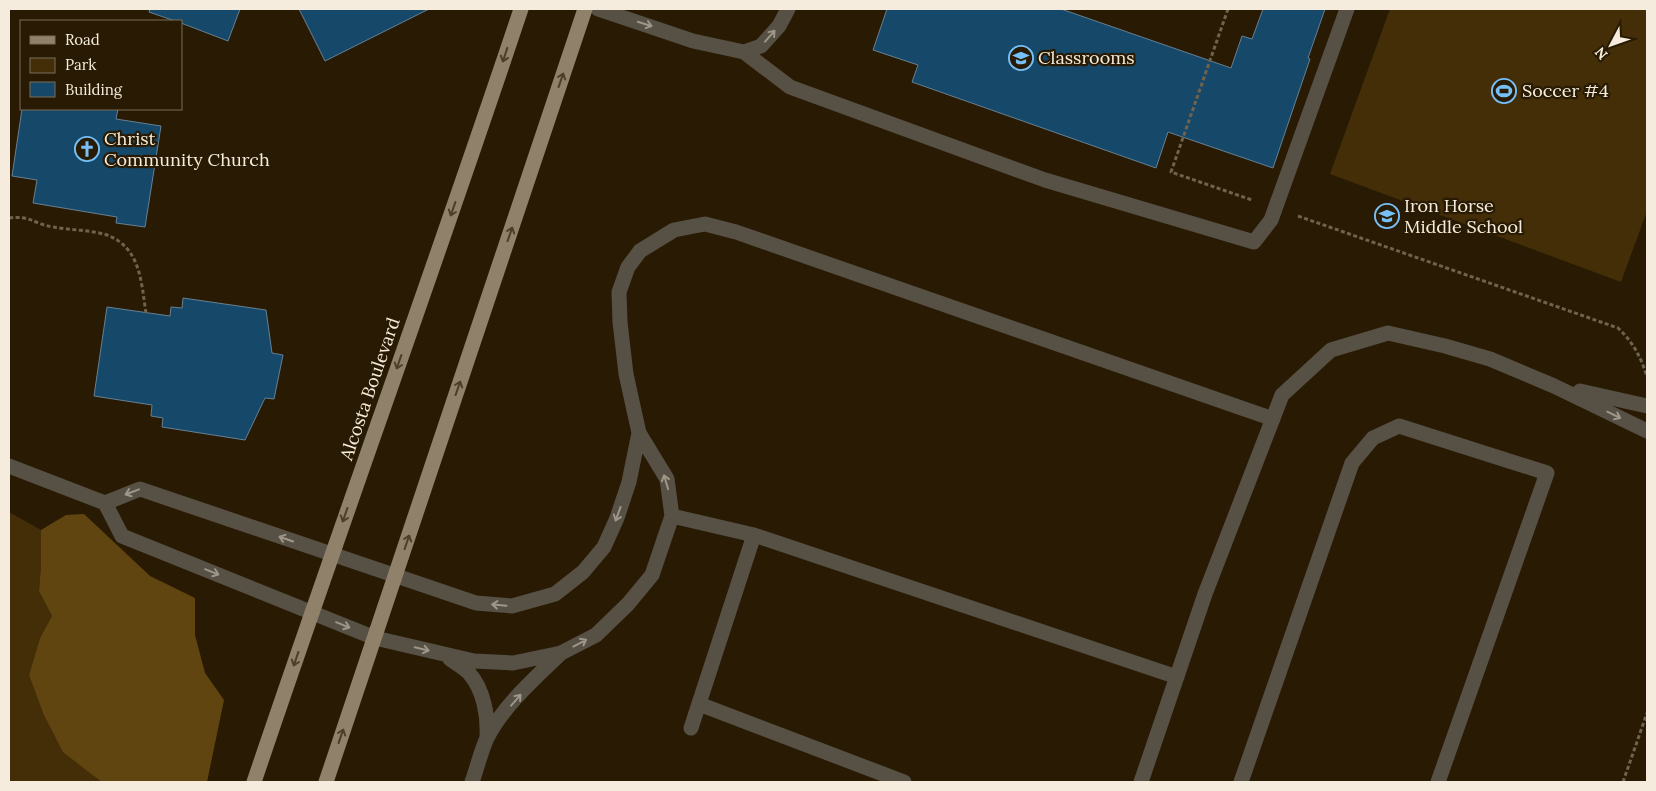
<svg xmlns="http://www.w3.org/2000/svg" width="1656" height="791" viewBox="0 0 1656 791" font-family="Lora,serif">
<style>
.green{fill:#432e08}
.forest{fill:#614510}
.building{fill:#164869;stroke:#668094}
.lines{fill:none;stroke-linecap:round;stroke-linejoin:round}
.path{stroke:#6f634e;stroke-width:3;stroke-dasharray:4 2.5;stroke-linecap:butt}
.minor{stroke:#575045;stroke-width:15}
.major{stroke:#90816b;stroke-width:15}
.oneway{stroke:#9e9689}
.oneway2{stroke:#4d3f27}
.labels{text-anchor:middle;stroke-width:4.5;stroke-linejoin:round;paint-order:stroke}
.poi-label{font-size:18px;fill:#f5ecdd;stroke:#291b03;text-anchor:start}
.street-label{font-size:18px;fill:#f5ecdd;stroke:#291b03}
</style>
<rect width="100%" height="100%" fill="#291b03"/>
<path class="green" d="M1390 9H1647V211L1621 282 1330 174Z
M9 512 41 530V566L39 591 52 616 40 638 29 675 43 713 100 782H9Z"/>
<path class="forest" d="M84 514 150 576 195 598V635L205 673 224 700 207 782H100L99 780 63 752 43 713 29 675 40 638 52 616 39 591 41 566V530L66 515Z"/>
<path class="building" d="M150 9H240L228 41 181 23V21H175L149 12Z
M299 9H429L325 61Z
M887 9H1061L1231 68 1242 36 1252 39 1263 9H1325L1308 58 1310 59 1273 168 1168 132 1156 168 912 82 918 65 873 50Z
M22 109H118L116 119 161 126 145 227 116 223 117 217 33 203 37 180 12 176Z
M183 298 266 310 272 353 283 355 274 399 265 398 245 440 162 427 163 418 151 416 152 405 94 396 107 307 170 316 171 307 182 308Z"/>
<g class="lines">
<path class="path" d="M1228 9 1171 172 1252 200
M1298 216 1618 328C1633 342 1641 357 1647 377
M9 218C30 215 34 224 53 227 69 230 91 230 107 235 141 248 141 282 146 313
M1623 782 1647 713"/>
<path class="minor" d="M598 9 693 41 744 52 761 46 779 26 788 9
M744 52 790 87 1045 180 1254 242 1271 220 1347 9
M1580 391 1647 406
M639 433 629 482 617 518 604 547 583 572 555 594 512 606 476 603 140 489 105 503 122 536 375 638 474 661 513 663 561 653 596 635 628 604 652 575 672 516 667 479 639 433 626 374 620 322 619 292 628 267 640 251 674 230 705 224 736 232 1273 419
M9 466 105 503
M672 516 754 535 1177 677
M450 659C456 663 464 668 469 673 484 690 488 716 487 737
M699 704 904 782
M691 728 754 535
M472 782C477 768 481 751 487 738 504 705 535 678 561 653
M1141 782 1205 594 1282 395 1331 350 1388 333 1445 346 1490 359 1554 386 1647 431
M1241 782 1352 463 1373 438 1399 426 1547 473 1438 782"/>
<path class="major" d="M254 782C341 524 435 267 521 9
M326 782 585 9"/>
</g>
<defs><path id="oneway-shaft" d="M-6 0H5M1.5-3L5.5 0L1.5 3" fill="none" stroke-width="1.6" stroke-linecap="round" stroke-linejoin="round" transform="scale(1.25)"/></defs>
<g class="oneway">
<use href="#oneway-shaft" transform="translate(645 24) rotate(18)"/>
<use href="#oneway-shaft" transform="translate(770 36) rotate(-49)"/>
<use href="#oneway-shaft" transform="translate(1614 415) rotate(26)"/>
<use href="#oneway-shaft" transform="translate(666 482) rotate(-107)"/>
<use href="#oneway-shaft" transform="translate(132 492) rotate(159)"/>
<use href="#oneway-shaft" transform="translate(618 514) rotate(110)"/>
<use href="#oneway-shaft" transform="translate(286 539) rotate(-161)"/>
<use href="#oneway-shaft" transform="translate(212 572) rotate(22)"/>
<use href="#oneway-shaft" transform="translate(499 605) rotate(-175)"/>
<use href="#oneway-shaft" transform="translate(343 625) rotate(22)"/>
<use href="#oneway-shaft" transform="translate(580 643) rotate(-28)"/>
<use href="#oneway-shaft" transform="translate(422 649) rotate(14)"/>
<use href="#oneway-shaft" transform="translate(516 700) rotate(-49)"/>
</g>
<g class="oneway2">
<use href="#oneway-shaft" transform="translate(505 55) rotate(108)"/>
<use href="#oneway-shaft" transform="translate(561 80) rotate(-71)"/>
<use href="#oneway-shaft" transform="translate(453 209) rotate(109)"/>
<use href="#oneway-shaft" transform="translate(510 234) rotate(-71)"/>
<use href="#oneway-shaft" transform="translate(399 362) rotate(109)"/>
<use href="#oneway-shaft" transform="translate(458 388) rotate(-71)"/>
<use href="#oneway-shaft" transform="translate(345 515) rotate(109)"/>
<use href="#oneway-shaft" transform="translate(407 542) rotate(-71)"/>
<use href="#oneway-shaft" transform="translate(296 659) rotate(109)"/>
<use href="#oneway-shaft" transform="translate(341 736) rotate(-71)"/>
</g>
<defs>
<symbol id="school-ring" viewBox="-11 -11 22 22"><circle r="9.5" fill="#291b03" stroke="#76c0f7" stroke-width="1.5"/><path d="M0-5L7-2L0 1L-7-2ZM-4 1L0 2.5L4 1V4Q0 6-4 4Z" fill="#76c0f7"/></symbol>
<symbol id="stadium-ring" viewBox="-11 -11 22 22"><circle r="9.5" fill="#291b03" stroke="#76c0f7" stroke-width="1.5"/><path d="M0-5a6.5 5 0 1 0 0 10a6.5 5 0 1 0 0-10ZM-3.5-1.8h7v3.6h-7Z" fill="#76c0f7"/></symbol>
<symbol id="church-ring" viewBox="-11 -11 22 22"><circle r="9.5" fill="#291b03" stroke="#76c0f7" stroke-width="1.5"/><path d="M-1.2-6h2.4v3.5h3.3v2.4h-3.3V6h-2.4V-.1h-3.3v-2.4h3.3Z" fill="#76c0f7"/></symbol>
</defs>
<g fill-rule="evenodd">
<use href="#school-ring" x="1007" y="44" width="28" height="28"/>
<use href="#stadium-ring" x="1490" y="77" width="28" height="28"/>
<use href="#church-ring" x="73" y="135" width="28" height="28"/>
<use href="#school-ring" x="1373" y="202" width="28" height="28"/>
</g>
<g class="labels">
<g class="poi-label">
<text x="1038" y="64">Classrooms</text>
<text x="1522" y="97">Soccer #4</text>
<text x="104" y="145">Christ<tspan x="104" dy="21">Community Church</tspan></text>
<text x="1404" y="212">Iron Horse<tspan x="1404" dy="21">Middle School</tspan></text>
</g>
<g class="street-label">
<text transform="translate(370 389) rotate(-71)" y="6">Alcosta Boulevard</text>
</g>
</g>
<rect width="1656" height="791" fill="none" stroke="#f5ecdd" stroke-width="20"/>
<rect x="20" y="20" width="162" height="90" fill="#291b03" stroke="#7b6f5a"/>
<rect x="30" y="36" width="25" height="8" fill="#90816b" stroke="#7b6f5a"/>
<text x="65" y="45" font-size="15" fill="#f5ecdd">Road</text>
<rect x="30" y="58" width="25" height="15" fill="#432e08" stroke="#7b6f5a"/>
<text x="65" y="70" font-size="15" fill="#f5ecdd">Park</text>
<rect x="30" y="82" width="25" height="15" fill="#164869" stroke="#7b6f5a"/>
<text x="65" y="95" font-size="15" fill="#f5ecdd">Building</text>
<g transform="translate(1611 45) rotate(229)" stroke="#291b03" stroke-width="4" paint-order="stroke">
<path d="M0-4L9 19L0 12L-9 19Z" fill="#f5ecdd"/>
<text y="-8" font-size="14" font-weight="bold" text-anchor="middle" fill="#f5ecdd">N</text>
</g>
</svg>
